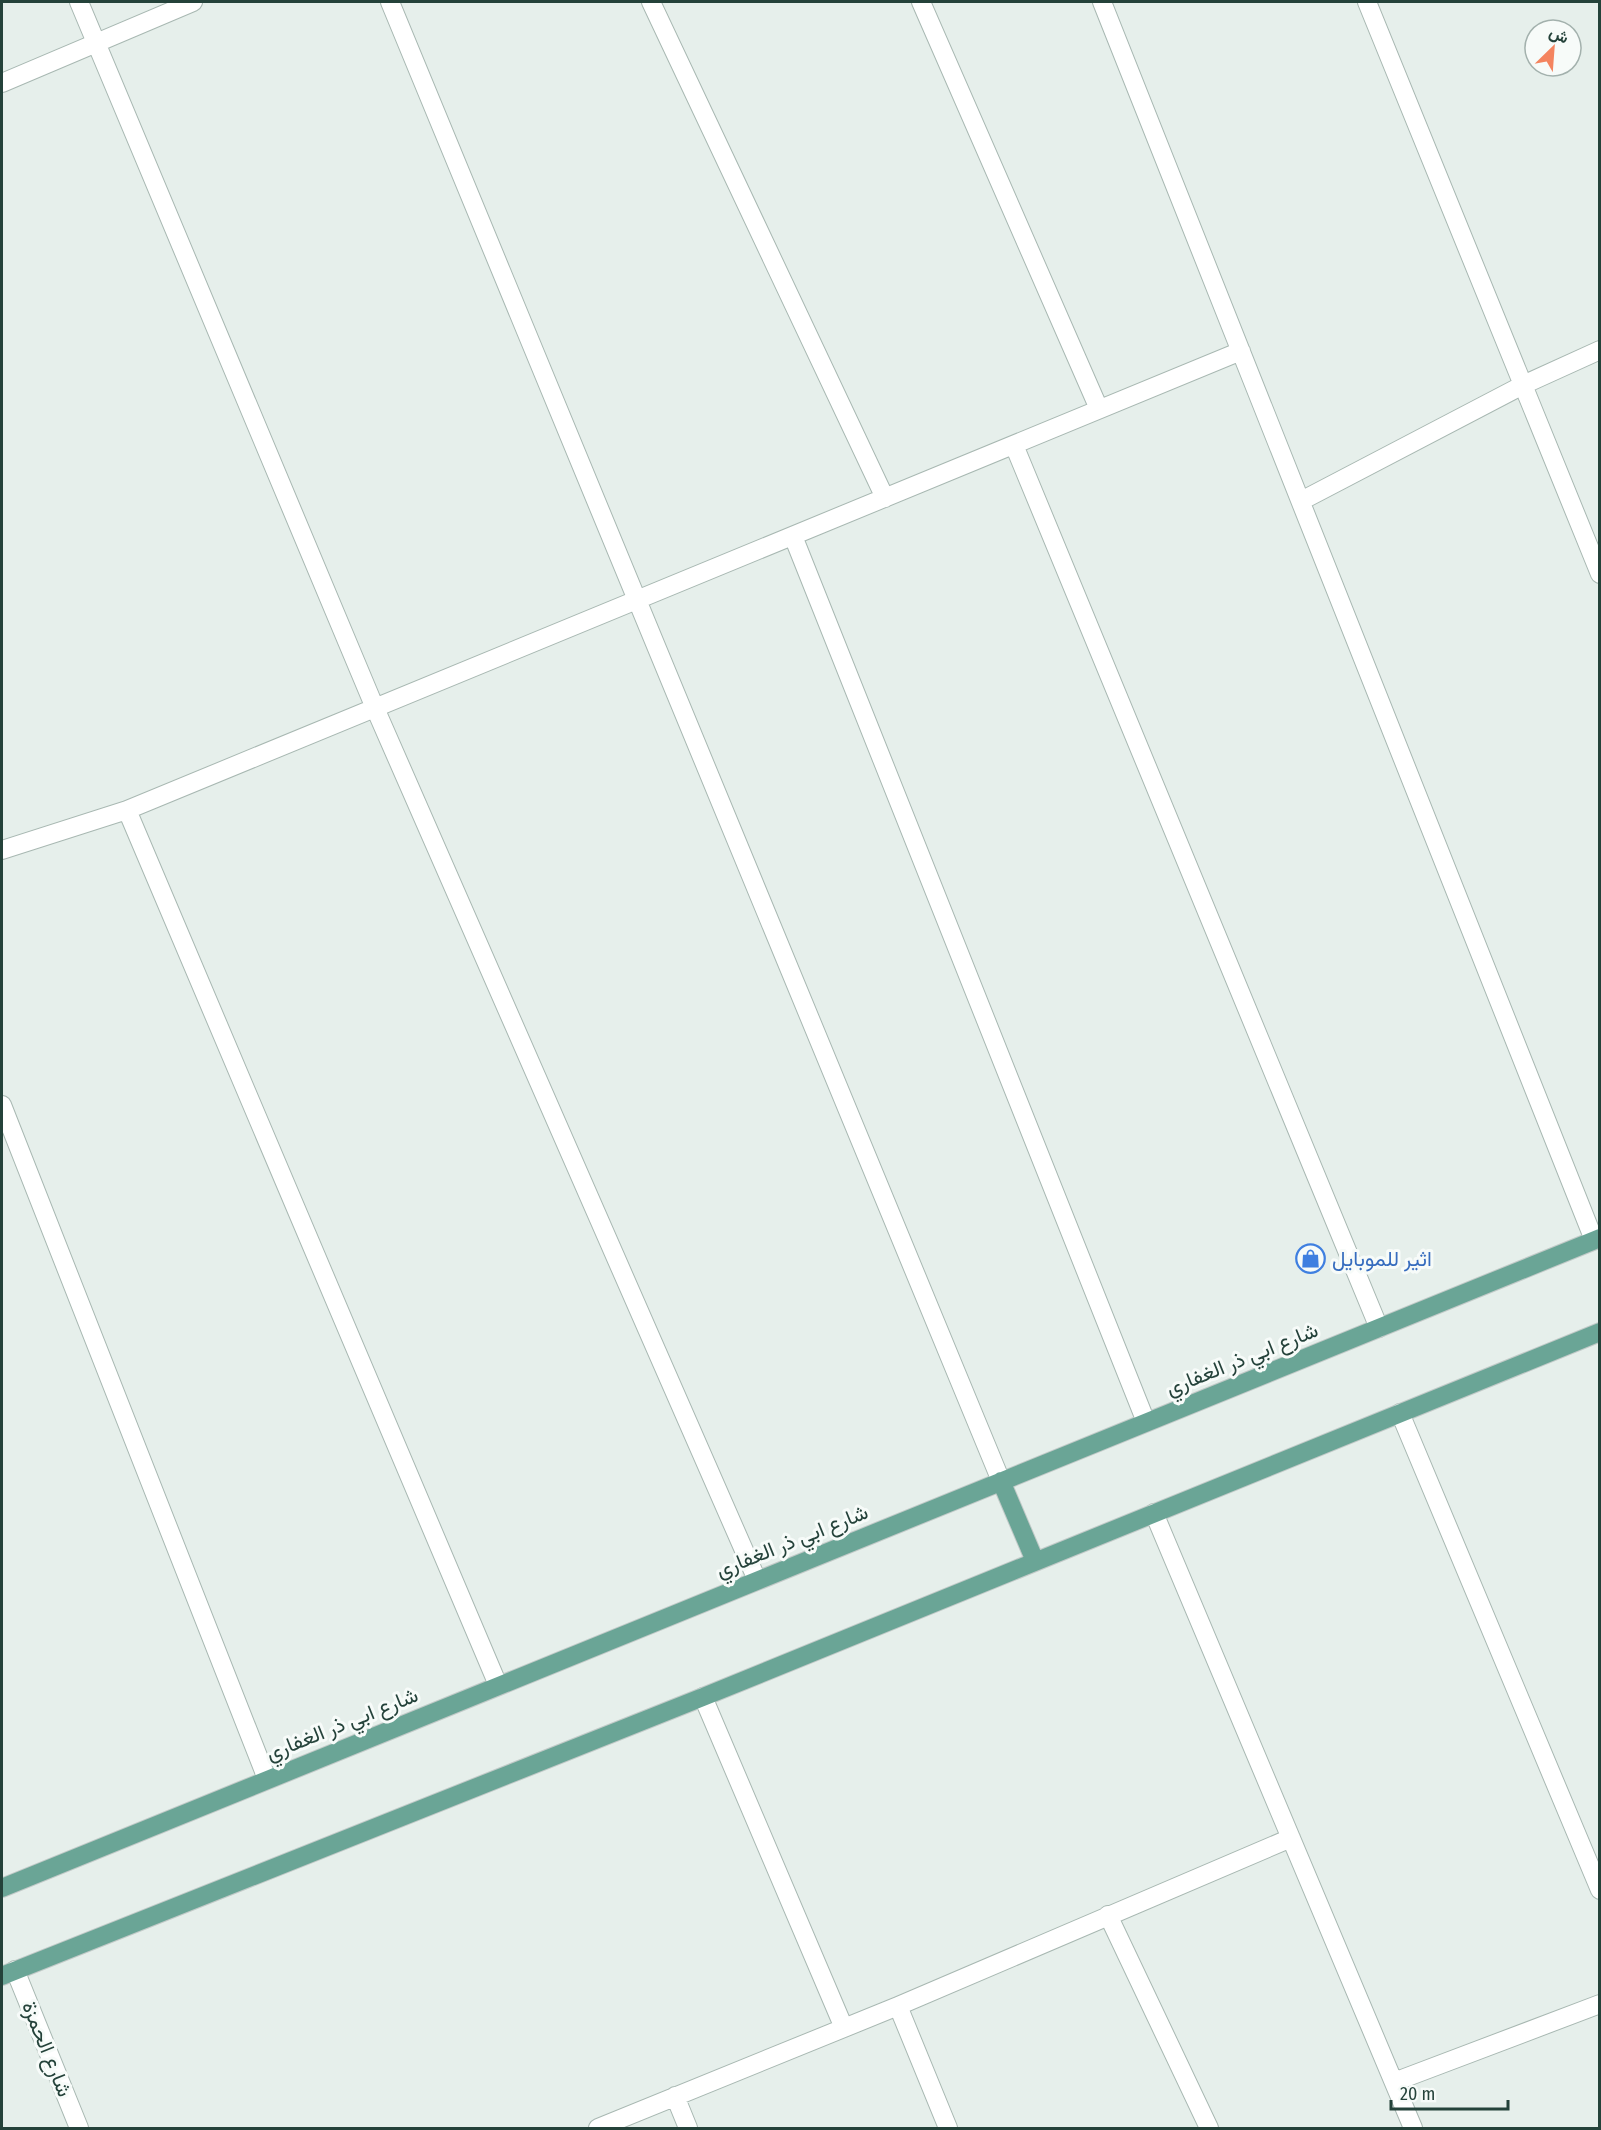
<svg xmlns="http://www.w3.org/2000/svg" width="1601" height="2130" viewBox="0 0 1601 2130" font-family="'Fira Sans Condensed',Vazirmatn,sans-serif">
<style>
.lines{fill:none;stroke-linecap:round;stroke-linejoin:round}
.minor-casing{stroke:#a8b8b2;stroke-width:20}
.major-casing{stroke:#c2cac8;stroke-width:20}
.minor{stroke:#fff;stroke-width:18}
.major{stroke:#6aa596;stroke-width:18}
.labels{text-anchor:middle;stroke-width:6;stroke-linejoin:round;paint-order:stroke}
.shop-label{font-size:21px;fill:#366cbe;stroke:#f7fbf9;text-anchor:start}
.street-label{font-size:21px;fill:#24423a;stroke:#f7fbf9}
</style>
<rect width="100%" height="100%" fill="#e6efeb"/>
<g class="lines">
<defs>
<path id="minor" d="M79 2 375 708 757 1580
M390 2 1001 1481
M651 2 885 498
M921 2 1099 409
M1102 2 1594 1240
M1367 2 1600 574
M2 83 193 2
M1014 445 1379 1328
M1301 501 1523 385 1600 350
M793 536 1146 1422
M127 810 498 1685
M2 850 127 810 1241 351
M2 1105 267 1779
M1400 1413 1600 1890
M1154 1513 1413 2128
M703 1697 844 2028
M1108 1915 1209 2128
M15 1970 79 2128
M898 2006 948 2128
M1394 2082 1600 2004
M675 2096 688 2128
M598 2128 898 2006 1291 1838"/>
<path id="major" d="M1001 1481 1035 1561
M2 1888 1600 1238
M2 1976 703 1697 1600 1332"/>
</defs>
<use href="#minor" class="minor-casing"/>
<use href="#major" class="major-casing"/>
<use href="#minor" class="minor"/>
<use href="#major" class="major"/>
</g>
<defs>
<symbol id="shop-ring" viewBox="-11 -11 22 22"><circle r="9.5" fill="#f7fbf9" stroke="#3f7fe0" stroke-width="1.5"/><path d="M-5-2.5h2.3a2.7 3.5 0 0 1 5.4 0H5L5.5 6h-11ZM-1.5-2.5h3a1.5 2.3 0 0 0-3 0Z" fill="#3f7fe0"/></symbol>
</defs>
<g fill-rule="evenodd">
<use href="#shop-ring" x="1294" y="1242" width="33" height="33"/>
</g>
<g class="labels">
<g class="shop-label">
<text x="1332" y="1266">اثير للموبايل</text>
</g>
<g class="street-label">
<text transform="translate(1242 1359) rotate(-22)" y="7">شارع ابي ذر الغفاري</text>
<text transform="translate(792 1541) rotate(-22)" y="7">شارع ابي ذر الغفاري</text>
<text transform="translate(342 1724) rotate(-22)" y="7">شارع ابي ذر الغفاري</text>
<text transform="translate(47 2049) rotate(68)" y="7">شارع الحمزة</text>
</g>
</g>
<rect width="1601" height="2130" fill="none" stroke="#24423a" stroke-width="6"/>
<g transform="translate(1553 48) rotate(25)"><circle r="28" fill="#f7fbf9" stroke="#a3b1ad" stroke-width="1.5"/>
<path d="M0-4.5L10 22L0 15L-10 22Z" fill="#f4845f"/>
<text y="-9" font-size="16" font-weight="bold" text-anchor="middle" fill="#24423a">ش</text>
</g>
<path d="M1391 2100v9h117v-9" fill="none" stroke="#24423a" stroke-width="3"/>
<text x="1400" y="2100" font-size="18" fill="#24423a" stroke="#f7fbf9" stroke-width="4.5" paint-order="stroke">20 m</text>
</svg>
